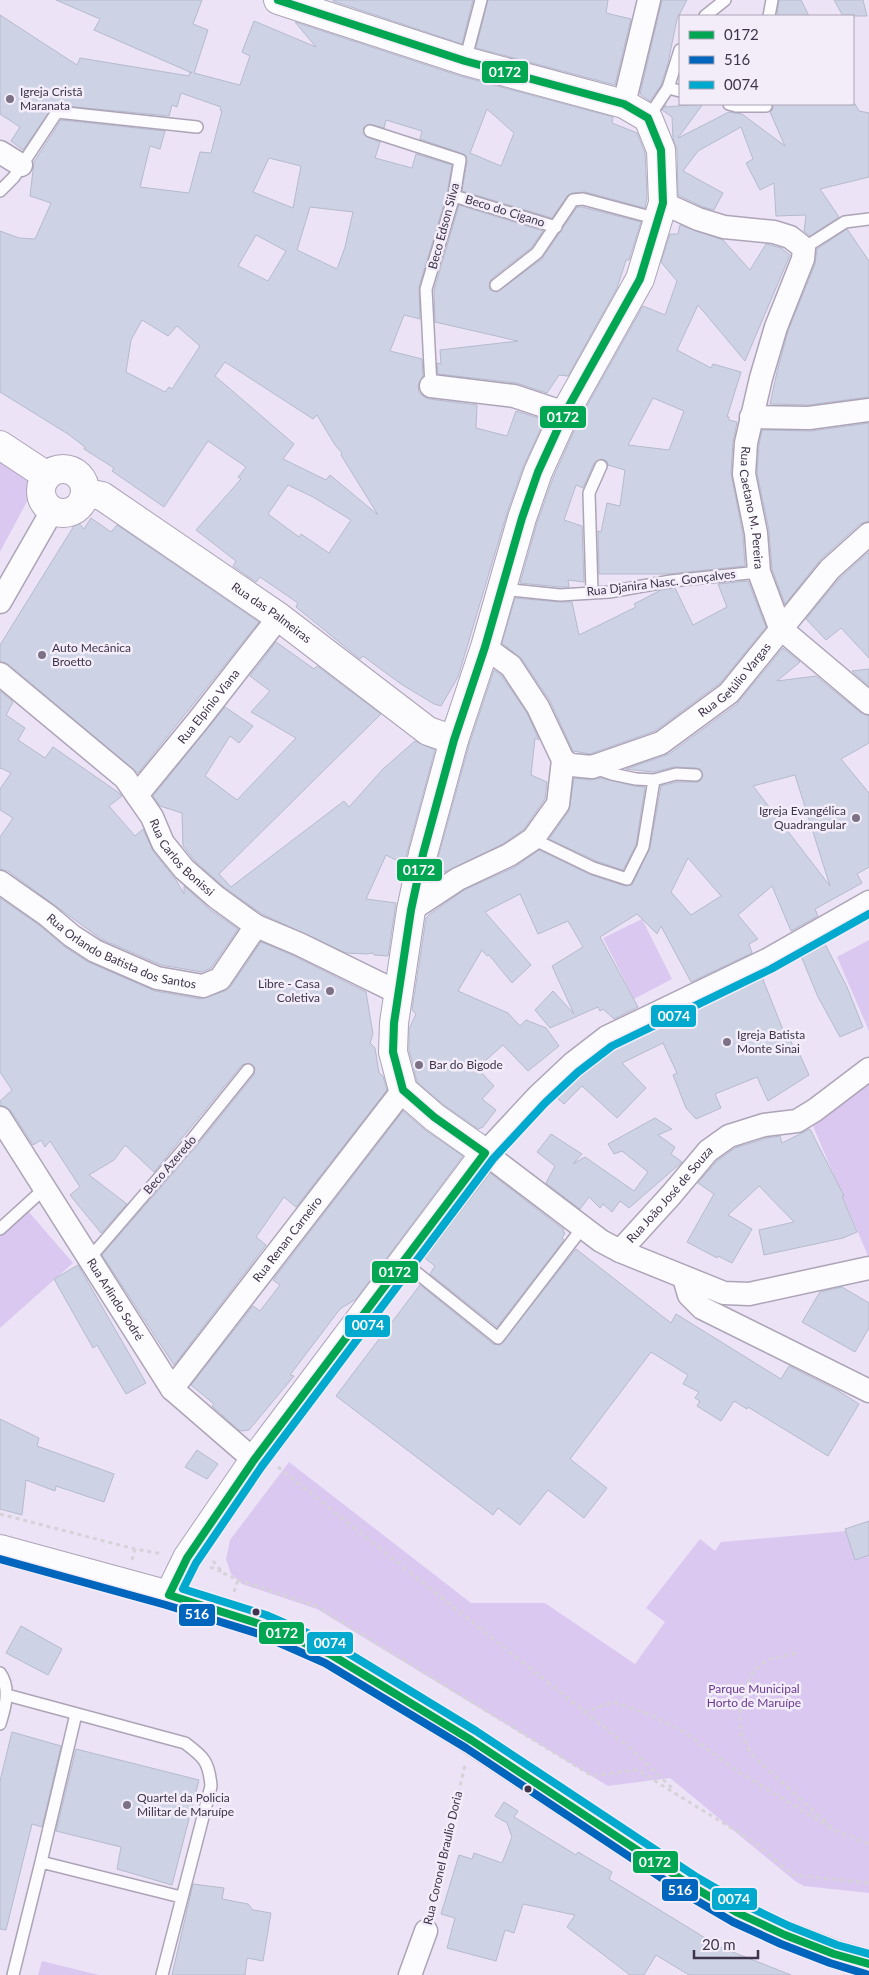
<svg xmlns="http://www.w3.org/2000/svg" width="869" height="1975" viewBox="0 0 869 1975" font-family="Lato,sans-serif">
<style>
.green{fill:#dbc8f0}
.building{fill:#cdd3e5;stroke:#b5bacc;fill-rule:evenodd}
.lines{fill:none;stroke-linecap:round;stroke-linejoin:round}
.service-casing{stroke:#ada4b7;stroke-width:14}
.minor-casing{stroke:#ada4b7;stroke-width:25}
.tertiary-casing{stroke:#ada4b7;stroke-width:30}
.secondary-casing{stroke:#ada4b7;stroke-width:30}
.path{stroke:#d5d3d8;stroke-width:3;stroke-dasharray:4 4;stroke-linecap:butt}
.service{stroke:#fcfbfe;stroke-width:11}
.minor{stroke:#fcfbfe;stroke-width:22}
.tertiary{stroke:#fcfbfe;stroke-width:28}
.secondary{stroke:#fcfbfe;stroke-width:28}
.bus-1-casing{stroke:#f3edf9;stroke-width:11}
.bus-2-casing{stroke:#f3edf9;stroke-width:11}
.bus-3-casing{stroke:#f3edf9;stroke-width:11}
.bus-1{stroke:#00a651;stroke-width:8}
.bus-2{stroke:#0065bd;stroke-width:8}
.bus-3{stroke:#00a9ce;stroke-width:8}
.poi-dot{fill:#7c7187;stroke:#f3edf9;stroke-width:2}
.bus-dot{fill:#3f344b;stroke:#f3edf9;stroke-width:2}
.labels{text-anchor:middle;stroke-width:5;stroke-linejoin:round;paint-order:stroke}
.poi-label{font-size:12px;fill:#3f344b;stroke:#f3edf9;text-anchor:start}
.street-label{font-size:12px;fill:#3f344b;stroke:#f3edf9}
.park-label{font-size:12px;fill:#6a3b92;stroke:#f3edf9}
.line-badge{stroke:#f3edf9;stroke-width:2}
.badge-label{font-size:14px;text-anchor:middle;font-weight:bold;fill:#fff}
</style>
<rect width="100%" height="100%" fill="#ece3f7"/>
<path class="green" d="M0 453 39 479 0 552Z
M642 919 672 979 634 999 603 938Z
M869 940V1031L837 957Z
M869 1074V1256H868L810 1119Z
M22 1204 73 1263 0 1328V1223Z
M289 1462 471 1603H545L635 1664 665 1622 646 1608 700 1539 715 1551 721 1542 869 1529V1893L804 1886 795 1881 670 1778 608 1786 317 1609 242 1584 231 1574 226 1559 230 1540Z
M42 1961 99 1975H38Z"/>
<path class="building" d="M56 0H202L193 24 208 30 194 73 232 83 240 85 250 56 242 52 254 21 316 47 295 22 460 76 613 117 612 123 637 133 645 153 647 197 645 208 585 192 572 193 567 196 552 218 462 191 467 161 466 155 420 139 422 131 386 120 384 128 369 124 363 128 365 136 380 142 375 158 412 168 416 154 452 165 447 194 419 287 420 319 404 315 390 351 422 359 423 376 418 385 419 392 424 397 429 399 477 405 476 428 507 436 516 411 545 420 523 467 507 513 458 677 441 706 434 704 401 684 363 656 360 659 296 607 298 603 260 577 256 582 233 566 236 561 196 530 241 479 238 477 246 467 208 441 164 507 112 471 114 468 84 449 85 447 68 434 0 392V231L19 238 35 239 51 203 30 196 34 162 61 120 165 131 160 149 150 146 140 187 189 193 200 152 211 153 222 111 220 110 221 107 181 93 177 107 172 105 169 116 54 105 23 150 11 141 20 127 0 114V15L77 65 80 58 189 76 190 72 192 73 94 30 100 19ZM487 109 514 133 501 166 470 153ZM269 158 301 166 293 208 253 192ZM310 207 353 212 345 247 337 269 297 250ZM256 235 286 251 268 281 238 266ZM142 320 168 336 177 326 200 346 172 389 169 387 165 392 126 372 131 340ZM225 362 313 419 317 415 335 445 342 453 341 455 378 515 330 475 326 480 283 459 294 444 215 376ZM288 485 313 497 351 520 329 553 301 534 299 537 268 514Z
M333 0H473L462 44 333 1Z
M488 0H608L606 13 631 19 615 85 476 48Z
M662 0H687L677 19 668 63 661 85 650 101 640 94Z
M779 0H801L809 16H777Z
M834 0H863L867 16H843Z
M703 104 678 138 729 112 742 114 785 146 770 112 773 109V104H855L859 111 869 113V177L820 189 839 217 810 236 804 231 806 215 776 216 774 183 760 190 746 163 753 159 741 127 698 151 683 171 723 193 714 210 703 207 678 195 677 149 673 139 672 117 662 110 666 105 665 107Z
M459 205 543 231 531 248 491 279 489 287 490 290 497 292 542 259 577 207H582L641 222 629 260H626L617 288 568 376 559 375 547 393 516 383 438 374 437 363 441 364 440 350 518 341 435 322 434 290Z
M680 225 723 240 750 270 766 244 781 248 790 255 745 361 698 305 677 350 711 368 713 364 741 372 727 417H729V420L737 422 733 442 731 473 743 535 745 566 668 574H599L598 531 601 532 607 503 620 506 625 470 608 465 607 461 601 459 594 463 583 488 576 485 564 520 582 526 584 582 568 580 569 587H560L520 583 537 523 553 478 579 420 643 306 665 315 677 281 661 262 670 234H678ZM653 398 684 411 669 450 628 445Z
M847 229 869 261V397L808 405 770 404 777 372 788 331 815 264 817 249Z
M869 423V521L860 524 821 559 785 604 772 569 769 530 757 473 759 445 762 430 811 431Z
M91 518 111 532 117 525 259 622 138 773 8 664 0 661V645L77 521 84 529Z
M869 552V658L841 628 826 640 806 619 840 578Z
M748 581 766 627 720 683 655 731 590 754 573 751 550 701 522 659 502 643 515 598 559 602H572L579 635 636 607 634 604 661 590 675 588 693 625 727 607 718 584Z
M276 642 314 669 317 666 381 714 219 874 231 887 344 801 349 807 383 769 415 741 435 750 404 864 386 855 366 899 396 903 388 956 374 955 373 953 367 954 346 953 262 914 224 887 194 860 183 846 182 813 160 806 153 796 225 707 253 726 239 743 230 736 205 776 237 800 296 738 251 712 270 691 250 676Z
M783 648 800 662 777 681 816 676 861 713 869 716V743L841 759 869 793V867L857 874 862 883 815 909 818 916 791 931 772 886 738 915 758 939 749 944 752 953 691 982 661 926 657 934 637 914 600 937 638 1007 614 1019 603 1009 600 1011 598 1007 550 1028 535 1010 553 991 574 1014 552 966 583 947 568 921 538 934 520 894 485 912 531 965 512 983 489 955 487 956 482 950 458 991 508 1013 520 1026 526 1020 546 1028 559 1046 528 1071 503 1045 477 1068 494 1086 482 1099 496 1110 483 1127 478 1129 444 1105 417 1082 409 1050V1029L416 1014 412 1010 426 918 430 914 464 890 515 867 539 850 591 875 625 886 632 885 650 848 661 786 677 782H699L703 775 700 769 696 768 674 767 653 772 626 769 669 754 737 704ZM795 775 830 886 753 786ZM688 858 721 896 691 915 671 892Z
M869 669V686L852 671Z
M494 670 501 675 527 713 539 740 535 738 531 775 547 782 545 799 524 829 503 844 445 872 437 862 438 858 469 745Z
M0 691 13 702 6 715 25 728 18 740 45 758 53 747 119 793 122 796 109 806 135 836 143 829 153 851 176 880 184 894V886L208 908 238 929 211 968 202 972 161 965 101 939 8 871 0 869V837L13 818 0 810V789L11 773 1 768 0 769Z
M574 778 591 780 601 778 634 786 645 787 636 845 623 870 596 861 549 839 569 811Z
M0 898 39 925 65 947 88 962 155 991 201 999 225 991 231 986 261 942 294 956 366 992 373 1034 370 1043 375 1048 379 1073 383 1076 387 1090 296 1207 284 1197 256 1237 266 1245 174 1365 102 1255 200 1142 254 1075 255 1068 250 1063 242 1065 154 1172 125 1145 114 1160 89 1175 127 1204 101 1233 70 1195 80 1187 50 1141 45 1147 41 1140 33 1145 11 1111 6 1107 0 1105V1101L12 1090 0 1072Z
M829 940 825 944 847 987 863 1027 840 1037 818 997 801 956Z
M762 977 787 1040 790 1038 793 1047 796 1046 809 1075 768 1101 757 1077 715 1094 721 1108 696 1119 686 1108 673 1075 677 1073 663 1043 622 1063 646 1088 617 1118 582 1086 564 1104 556 1097 581 1074 614 1048Z
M403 1111 425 1130 463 1156 356 1299 340 1309 290 1375 294 1376 249 1430 240 1431 212 1406 214 1404 191 1385 253 1306 260 1311 280 1285 273 1280Z
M655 1118 672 1129 658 1135 675 1147 671 1154 682 1162 629 1208 620 1201 612 1212 603 1204 600 1208 589 1197 580 1209 546 1183 555 1166 537 1152 551 1134 582 1154 573 1164 585 1157 634 1191 648 1172 622 1151 614 1154 608 1144Z
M810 1129 844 1196H842L857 1232 843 1238 764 1255 759 1230 794 1222 759 1186 728 1215 752 1229 732 1263 718 1256 717 1258 687 1242 714 1194 698 1183 717 1161 735 1148 767 1138 780 1136 782 1143Z
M490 1173 564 1230 563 1232 565 1233 562 1238 564 1240 497 1327 430 1274 435 1266 425 1258Z
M576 1249 671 1323 676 1314 781 1379 789 1366 837 1390 859 1404 828 1456 748 1407 747 1409 734 1401 721 1421 697 1406 700 1401 695 1398 699 1392 683 1384 688 1375 651 1352 570 1459 607 1488 584 1518 548 1490 520 1525 498 1508 493 1515 336 1396 420 1285 493 1344 500 1345Z
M78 1265 146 1383 126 1394 97 1345 93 1348 54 1279Z
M842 1287 869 1303V1328L855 1352 802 1322 820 1292Z
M0 1419 39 1438 37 1446 114 1474 104 1502 56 1486 55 1491 26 1480 22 1515 0 1509Z
M197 1450 218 1464 207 1479 185 1467Z
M869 1521V1555L855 1560 845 1529Z
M21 1626 62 1649 48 1675 6 1653Z
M12 1732 61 1746 42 1827 32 1824 6 1930 0 1929V1781Z
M76 1749 199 1780 172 1885 117 1869 121 1847 56 1831Z
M504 1802 518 1811 514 1817 576 1855 578 1852 612 1872 609 1879 720 1947 791 1975H689L656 1955 644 1975H630L567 1927 575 1915 523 1904 514 1933 505 1930 496 1961 447 1948 455 1918 441 1914 459 1855 472 1859 474 1853 502 1863 512 1837 507 1823 495 1816Z
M193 1884 224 1888 222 1899 248 1904 253 1910 271 1913 263 1961 247 1958 245 1975H172Z"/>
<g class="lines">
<defs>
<path id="service" d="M705 16 725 0
M769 16 772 0
M465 61 481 0
M668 88 680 91
M729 104 736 106H766
M648 118 668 88 680 50
M370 131 460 160 454 196 426 289 431 386
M0 191 14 177 57 112 197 127
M454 196 556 227
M804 248 845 222 869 219
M496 285 537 253 573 200 583 199 658 219
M502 589 560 595 609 592 671 581 759 572
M592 592 589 493 601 466
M595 768 612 774 636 779 654 780 676 774 696 775
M533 839 593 868 627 879 643 847 654 780
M0 1229 45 1188
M89 1259 194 1137 248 1070
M402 1261 498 1338 583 1227
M0 1673C11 1688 5 1708 0 1724
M7 1695 185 1743C204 1757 209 1762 211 1786L162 1975
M41 1862 76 1714
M13 1975 41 1862 181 1897"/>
<g id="minor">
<path d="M624 104 649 0"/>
<path d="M0 152 21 165"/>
<path id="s1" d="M663 203 698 219 724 227 774 232 790 237 804 248 803 259 776 327 761 378 746 443 744 474 756 533 759 572 780 628 869 703"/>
<path d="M431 386 514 396 565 413"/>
<path d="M751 417 809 418 869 410"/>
<path d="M0 602 52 511"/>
<path id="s2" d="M0 674 125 778 152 817 163 843 184 869 216 897 256 926 299 944 399 993"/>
<path id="s3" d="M563 760 571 765 592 767 661 743 729 693 830 569 869 534"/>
<path id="s4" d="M137 795 197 722 279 617"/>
<path id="s5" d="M0 882 47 915 72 936 95 951 157 978 203 986 220 979 256 926"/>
<path id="s6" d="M869 902 767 960 607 1037 572 1064 538 1096 485 1153 601 1241 620 1251 671 1195 708 1151 729 1136 764 1125 797 1121 815 1110 869 1069"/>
<path d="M411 910 458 879 509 855 533 839 558 804 563 760 538 707 511 666 485 647"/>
<path id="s7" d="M0 1118 172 1389 254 1460"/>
<path d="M620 1251 724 1293 749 1294 869 1268"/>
<path d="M684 1278 689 1295 702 1308 869 1391"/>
<path id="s8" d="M172 1389 403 1090"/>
<path d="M410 1975 426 1931"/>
</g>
<g id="tertiary">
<path d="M0 445 47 476"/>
<circle cx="63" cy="491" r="22"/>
<path id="s9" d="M86 493 102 496 279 617 428 731 454 740"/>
<path d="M169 1595 187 1558 254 1460 485 1153 434 1117 403 1090 393 1052 394 1023 411 910 423 854 454 740 485 647 522 518 538 472 565 413 640 279 663 203 661 150 648 118 624 104 465 61 278 0"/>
</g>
<path id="secondary" d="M0 1549 169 1595 263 1625 330 1654 471 1740 693 1887 738 1913 785 1935 834 1954 869 1964"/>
</defs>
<use href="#service" class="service-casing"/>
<use href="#minor" class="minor-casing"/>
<use href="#tertiary" class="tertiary-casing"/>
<use href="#secondary" class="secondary-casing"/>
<path class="path" d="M278 1467 630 1748 674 1790
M0 1514 135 1549 163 1554
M132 1560 135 1549
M213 1561 223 1573 238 1580 316 1606 592 1776 637 1770 751 1840 793 1875 869 1883
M210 1567 223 1572
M234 1592 238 1580
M796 1653 767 1660 755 1669 746 1685 740 1707 741 1733 751 1754 830 1826
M584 1712 613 1702 651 1715 684 1732 737 1771 836 1831
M835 1830 869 1844
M431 1910 465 1765"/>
<use href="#service" class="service"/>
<use href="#minor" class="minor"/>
<use href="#tertiary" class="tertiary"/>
<use href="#secondary" class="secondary"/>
<defs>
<path id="bus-1" d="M278 0 465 61 624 104 648 118 661 150 663 203 640 279 565 413 538 472 522 518 485 647 454 740 423 854 411 910 394 1023 393 1052 403 1090 434 1117 485 1153 254 1460 187 1558 169 1595 263 1625 330 1654 471 1740 693 1887 738 1913 785 1935 834 1954 869 1964"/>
<path id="bus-2" d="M0 1559 166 1605 259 1634 325 1663 466 1748 687 1895 733 1922 781 1944 830 1963 866 1974"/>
<path id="bus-3" d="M869 914 771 969 612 1046 578 1072 545 1103 493 1159 262 1466 196 1563 183 1589 266 1615 335 1645 476 1731 698 1878 743 1904 789 1926 837 1945 869 1954"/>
</defs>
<use href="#bus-1" class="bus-1-casing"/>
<use href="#bus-2" class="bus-2-casing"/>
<use href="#bus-3" class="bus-3-casing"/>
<use href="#bus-1" class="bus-1"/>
<use href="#bus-2" class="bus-2"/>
<use href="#bus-3" class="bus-3"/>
</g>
<g class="poi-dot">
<circle cx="10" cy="99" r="5"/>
<circle cx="42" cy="655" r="5"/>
<circle cx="856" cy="818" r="5"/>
<circle cx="330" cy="991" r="5"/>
<circle cx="727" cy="1042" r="5"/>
<circle cx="419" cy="1065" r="5"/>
<circle cx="127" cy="1805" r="5"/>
</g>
<g class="bus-dot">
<circle cx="256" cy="1612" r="4.5"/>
<circle cx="528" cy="1789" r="4.5"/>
</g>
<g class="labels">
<g class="poi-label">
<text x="20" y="96">Igreja Cristã<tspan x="20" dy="14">Maranata</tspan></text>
<text x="52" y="652">Auto Mecânica<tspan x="52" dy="14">Broetto</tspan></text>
<text x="846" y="815" text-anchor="end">Igreja Evangélica<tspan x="846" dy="14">Quadrangular</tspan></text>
<text x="320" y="988" text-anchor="end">Libre - Casa<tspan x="320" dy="14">Coletiva</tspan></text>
<text x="737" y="1039">Igreja Batista<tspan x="737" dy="14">Monte Sinai</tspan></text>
<text x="429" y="1069">Bar do Bigode</text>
<text x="137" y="1802">Quartel da Policia<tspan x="137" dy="14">Militar de Maruípe</tspan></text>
</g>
<g class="street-label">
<text transform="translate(505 211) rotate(17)" y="4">Beco do Cigano</text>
<text transform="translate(444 226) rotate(-75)" y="4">Beco Edson Silva</text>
<text dy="4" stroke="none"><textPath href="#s1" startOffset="420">Rua Caetano M. Pereira</textPath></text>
<text transform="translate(661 583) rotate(-7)" y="4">Rua Djanira Nasc. Gonçalves</text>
<text dy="4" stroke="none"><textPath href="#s9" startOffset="222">Rua das Palmeiras</textPath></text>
<text dy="4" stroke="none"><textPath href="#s3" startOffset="201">Rua Getúlio Vargas</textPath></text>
<text dy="4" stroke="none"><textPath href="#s4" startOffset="114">Rua Elpínio Viana</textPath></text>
<text dy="4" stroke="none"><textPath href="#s2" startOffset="261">Rua Carlos Bonissi</textPath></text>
<text dy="4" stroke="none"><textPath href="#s5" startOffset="142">Rua Orlando Batista dos Santos</textPath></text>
<text transform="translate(170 1165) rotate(-49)" y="4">Beco Azeredo</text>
<text dy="4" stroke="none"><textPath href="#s6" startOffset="706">Rua João José de Souza</textPath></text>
<text dy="4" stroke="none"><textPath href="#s8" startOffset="189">Rua Renan Carneiro</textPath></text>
<text dy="4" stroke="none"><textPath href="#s7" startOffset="215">Rua Arlindo Sodré</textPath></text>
<text transform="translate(443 1858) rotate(-77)" y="4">Rua Coronel Braulio Doria</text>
</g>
<g class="park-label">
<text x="754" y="1693">Parque Municipal<tspan x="754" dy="14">Horto de Maruípe</tspan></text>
</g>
</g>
<g class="line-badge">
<rect x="481" y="60" width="48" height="24" rx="5" fill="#00a651"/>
<rect x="539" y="405" width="48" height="24" rx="5" fill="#00a651"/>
<rect x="396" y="858" width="47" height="24" rx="5" fill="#00a651"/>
<rect x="650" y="1004" width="47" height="24" rx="5" fill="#00a9ce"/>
<rect x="371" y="1260" width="48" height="24" rx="5" fill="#00a651"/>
<rect x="344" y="1314" width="47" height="24" rx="5" fill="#00a9ce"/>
<rect x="178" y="1603" width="38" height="24" rx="5" fill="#0065bd"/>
<rect x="258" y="1621" width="47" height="24" rx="5" fill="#00a651"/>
<rect x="306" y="1631" width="48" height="24" rx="5" fill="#00a9ce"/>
<rect x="632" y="1850" width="47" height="24" rx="5" fill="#00a651"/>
<rect x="661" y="1878" width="38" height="24" rx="5" fill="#0065bd"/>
<rect x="711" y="1887" width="47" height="24" rx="5" fill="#00a9ce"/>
</g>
<g class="badge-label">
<text x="505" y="77">0172</text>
<text x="563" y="422">0172</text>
<text x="419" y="875">0172</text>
<text x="674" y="1021">0074</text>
<text x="395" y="1277">0172</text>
<text x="368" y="1330">0074</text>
<text x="197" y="1619">516</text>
<text x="282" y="1638">0172</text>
<text x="330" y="1648">0074</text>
<text x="655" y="1867">0172</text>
<text x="680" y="1895">516</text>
<text x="734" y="1904">0074</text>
</g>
<rect x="679" y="15" width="175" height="90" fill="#f3edf9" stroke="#aba3b3"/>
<rect x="689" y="31" width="25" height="8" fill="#00a651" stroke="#aba3b3"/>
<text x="724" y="40" font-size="15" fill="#3f344b">0172</text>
<rect x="689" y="56" width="25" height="8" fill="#0065bd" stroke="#aba3b3"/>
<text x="724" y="65" font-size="15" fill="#3f344b">516</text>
<rect x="689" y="81" width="25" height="8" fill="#00a9ce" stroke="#aba3b3"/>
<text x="724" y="90" font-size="15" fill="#3f344b">0074</text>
<path d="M694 1950v8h64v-8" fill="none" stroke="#3f344b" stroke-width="2.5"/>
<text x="702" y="1950" font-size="15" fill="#3f344b" stroke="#f3edf9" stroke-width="4" paint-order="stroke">20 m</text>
</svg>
